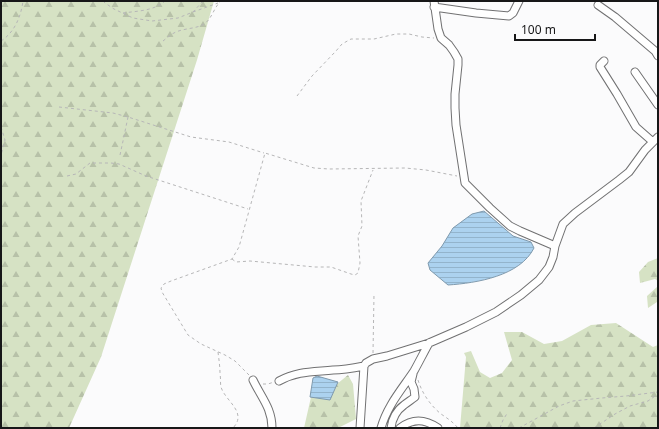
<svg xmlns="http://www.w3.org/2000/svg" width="659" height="429" viewBox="0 0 659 429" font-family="'Noto Sans',sans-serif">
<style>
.forest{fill:url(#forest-firs)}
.water{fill:url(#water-rules);stroke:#7f9aae}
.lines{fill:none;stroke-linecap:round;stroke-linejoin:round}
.minor-casing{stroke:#717172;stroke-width:9}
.path{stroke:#b6b6b7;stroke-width:1;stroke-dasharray:3 3;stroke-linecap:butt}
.minor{stroke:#fff;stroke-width:7}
</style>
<defs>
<pattern id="forest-firs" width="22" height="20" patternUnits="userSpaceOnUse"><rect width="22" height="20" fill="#d6e2c4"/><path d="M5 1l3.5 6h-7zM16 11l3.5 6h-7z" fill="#b7c1a8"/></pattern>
<pattern id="water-rules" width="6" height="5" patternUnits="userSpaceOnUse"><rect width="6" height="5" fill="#acd2ef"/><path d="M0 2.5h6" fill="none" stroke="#93b4cc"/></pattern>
</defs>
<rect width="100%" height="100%" fill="#fbfbfc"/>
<path class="forest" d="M1 1H214L197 60 101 357 69 428H1Z
M658 258V281L655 279 640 283 639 272 648 262Z
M657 287H658V308L657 302 648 308 647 296Z
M616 323 653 347 658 345V428H460L466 357 464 353 471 351 480 372 490 378 502 373 512 360 504 332H522L544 344 562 341 591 325Z
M348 375 353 384 356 419 340 427 327 428H304L311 397 326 393Z"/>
<path class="water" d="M484 211 513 236 531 242 534 248C520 276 477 283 448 285L430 270 428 263 442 246 453 228 472 214Z
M317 376 338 382 330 400 310 397 313 378Z"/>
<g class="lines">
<defs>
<path id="minor" d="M434 1 438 29 441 38 449 45 454 52 458 59V65L455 94V108L456 125 465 183 490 208 510 226 520 231 555 246
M598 5 615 17 655 51 658 56
M434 7 476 13 509 16 513 13 519 1
M604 61 600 65V67L617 94 636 127 653 142
M635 72 658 105
M253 380C261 397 272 408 272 428
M279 381C297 371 313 372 333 370 344 370 354 368 364 366
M360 428 364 366 366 363 373 359 387 356 429 343 466 327 496 312 521 295 539 280 549 267 553 257 555 246 563 224 575 213 619 180 629 172 645 150 658 137
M381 428C387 406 402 389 414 371 419 362 424 352 429 343
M391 428C392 419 397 410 404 405 408 402 411 400 415 397L414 389 411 382 413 374
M400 428C413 418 425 419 438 428"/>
</defs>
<use href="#minor" class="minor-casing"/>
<path class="path" d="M103 1 105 3 114 9 133 18 152 21 178 18 193 12 203 1
M193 12 218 3
M123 13C137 11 154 11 165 1
M1 41C15 32 21 16 23 1
M163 41C167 38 171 34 176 32 185 28 196 29 204 24 212 19 214 7 221 1
M297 96 312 76 336 51 342 44 351 39H374L396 34H409L422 37 434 38
M59 107 113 113 128 117 191 137 229 142 264 153
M1 127 5 140 1 155
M120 155 123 141 128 117
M67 176 76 174 90 163H111L119 164 146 176 248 209
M232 259 236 262 250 261 315 267H331L351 274 355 275 358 273 360 263 358 236 362 226 361 201 373 170
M218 352C219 360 220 367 220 374 221 379 220 383 221 387 225 401 248 412 233 428
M373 353 374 294
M249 375 235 361 225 355 201 344 188 335 162 292 161 288 164 284 171 281 232 259 239 247 265 153 314 168 329 169 405 168 426 170 457 176
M418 380C422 393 430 405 441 414 447 418 453 422 458 428
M263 384H268L274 382
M500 428 503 420 508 412
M519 428 559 406 573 401 602 398 626 396 658 392
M594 428 615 414 630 406 648 401 658 394"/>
<use href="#minor" class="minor"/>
</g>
<rect width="659" height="429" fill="none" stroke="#171718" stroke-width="4"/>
<path d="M515 34v6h80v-6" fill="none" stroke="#171718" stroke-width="2"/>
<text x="521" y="34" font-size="12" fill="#171718" stroke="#fbfbfc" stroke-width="3" paint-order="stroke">100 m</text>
</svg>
